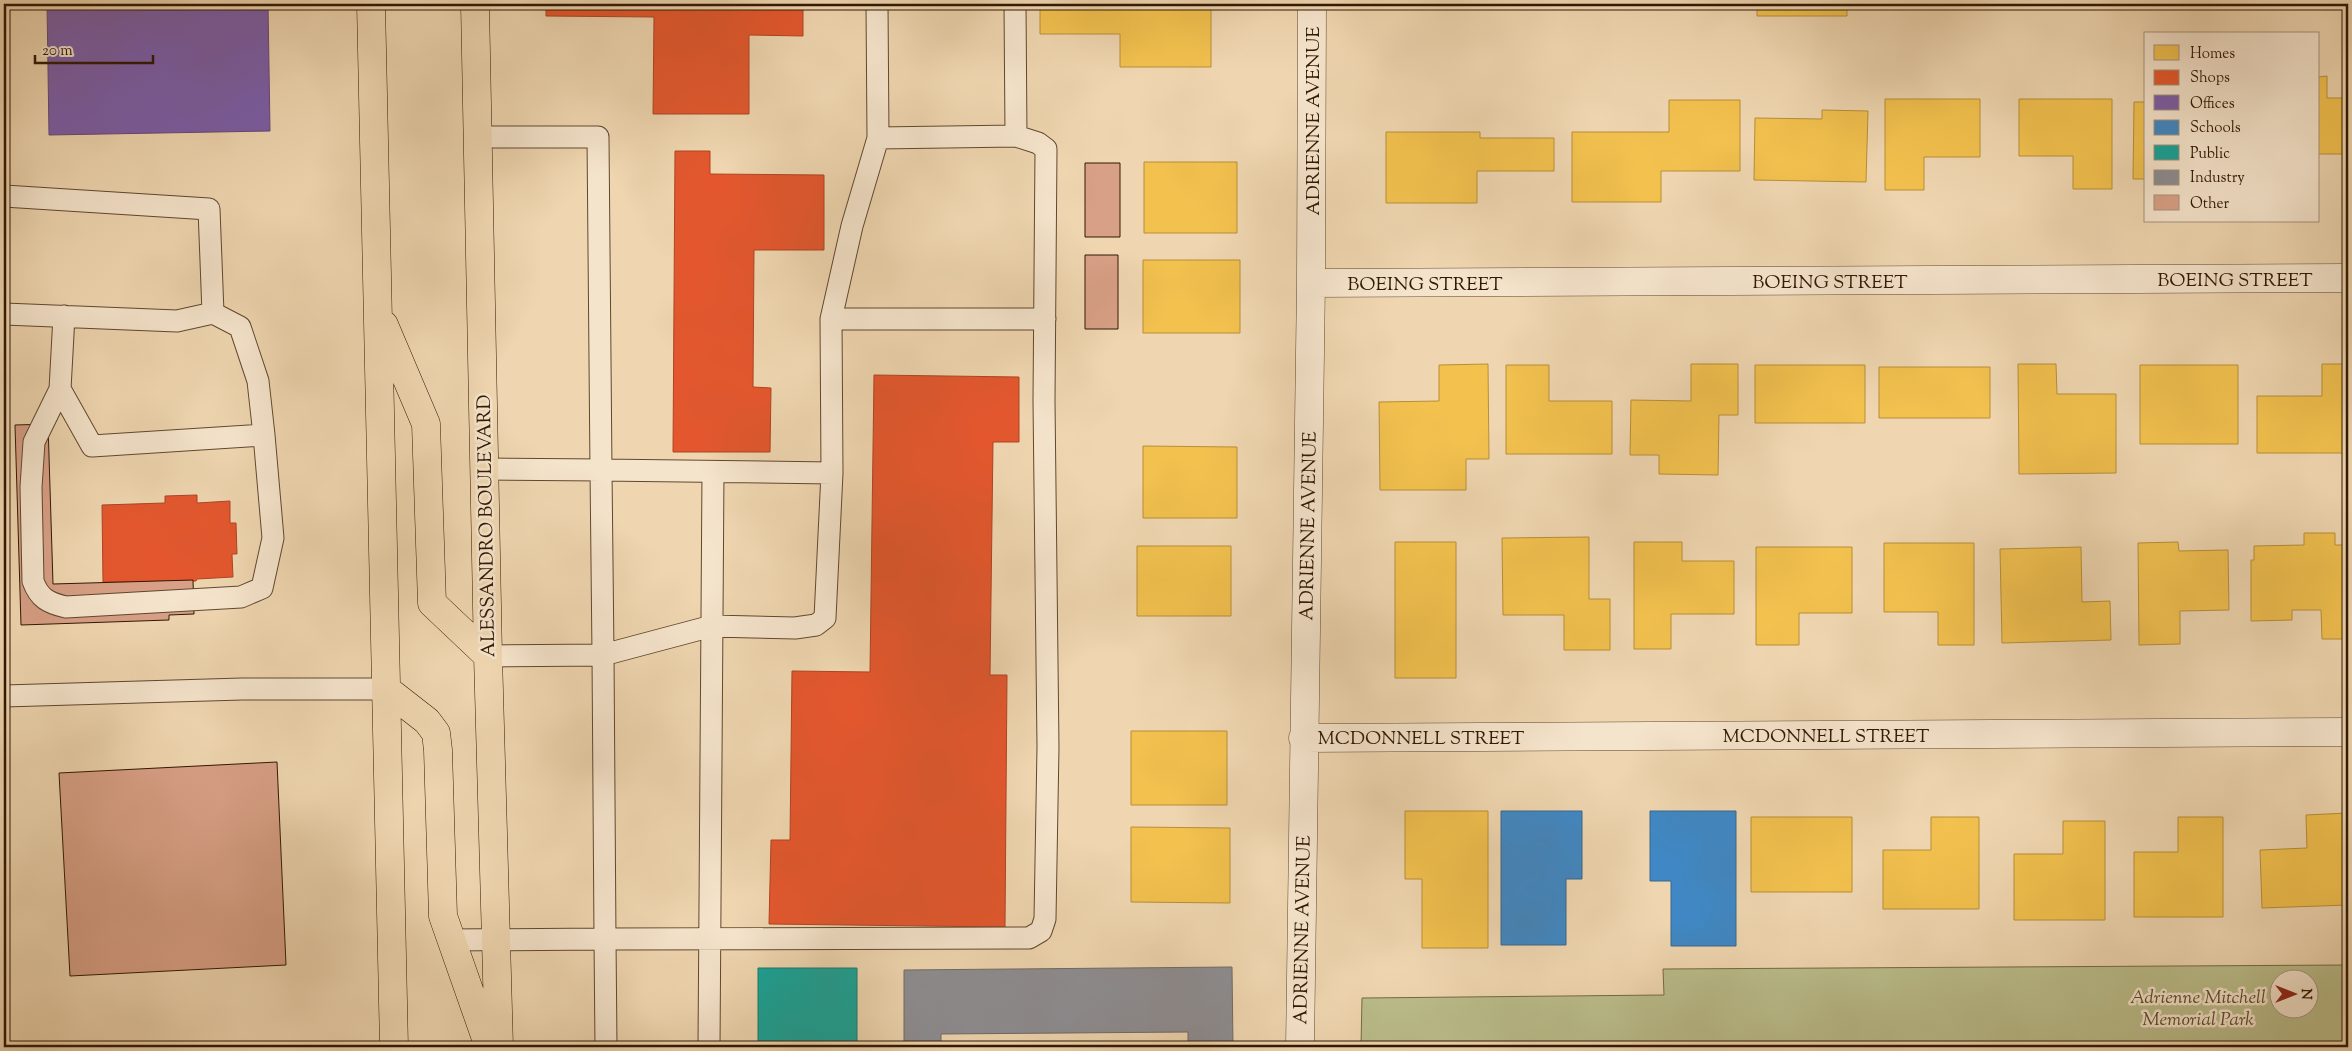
<svg xmlns="http://www.w3.org/2000/svg" width="2352" height="1051" viewBox="0 0 2352 1051" font-family="'Sorts Mill Goudy',serif">
<style>
.green{fill:#babd8b;stroke:#756a47;fill-rule:evenodd}
.homes{fill:#f2c14e;stroke:#b88e38}
.shops{fill:#e4572e;stroke:#ae4421}
.offices{fill:#7b5ea7;stroke:#644976}
.schools{fill:#3f88c5;stroke:#3a668b}
.public{fill:#17a398;stroke:#1e796b}
.industry{fill:#8d8d92;stroke:#716a67}
.building{fill:#d8a086;stroke:#301803}
.lines{fill:none;stroke-linecap:round;stroke-linejoin:round}
.lane-casing{stroke:#60482e;stroke-width:23}
.street-casing{stroke:#60482e;stroke-width:29}
.primary-casing{stroke:#301803;stroke-width:29}
.lane{stroke:#f5e4cc;stroke-width:21}
.street{stroke:#f5e4cc;stroke-width:28}
.primary{stroke:#efd6b0;stroke-width:28}
.labels{text-anchor:middle;stroke-width:5;stroke-linejoin:round;paint-order:stroke}
.street-label{font-size:19px;fill:#301803;stroke:#f5e4cc}
.park-label{font-size:19px;font-style:italic;fill:#594a2c;stroke:#f5e4cc}
</style>
<rect width="100%" height="100%" fill="#efd6b0"/>
<filter id="stains"><feTurbulence type="fractalNoise" baseFrequency=".004" numOctaves="4"/><feColorMatrix values="0 0 0 0 .2 0 0 0 0 .09 0 0 0 0 .02 0 0 0 .5 -.17"/></filter>
<radialGradient id="worn" r=".72"><stop offset=".6" stop-color="#630" stop-opacity="0"/><stop offset="1" stop-color="#630" stop-opacity=".3"/></radialGradient>
<path class="green" d="M2348 965V1047H1361L1362 998 1664 995 1663 969ZM2280 978H2310V1008H2280Z"/>
<path class="homes" d="M1040 4H1211V67H1120V34H1040Z
M1627 4H1662V7H1627Z
M1757 4H1847V16H1757Z
M2011 4H2038V8H2011Z
M2327 76V98H2348V154H2318V77Z
M1885 99H1980V157H1924V190H1885Z
M2019 99H2112V189H2073V156H2019Z
M1669 100H1740V171H1661V202H1572V132H1669Z
M2134 102H2146V179H2133Z
M1822 110 1868 111 1866 182 1754 180 1755 118 1822 119Z
M1386 132H1480V138H1554V171H1477V203H1386Z
M1144 162H1237V233H1144Z
M1143 260H1240V333H1143Z
M1488 364 1489 459H1466V490H1380L1379 402 1439 401V365Z
M1691 364H1738V415H1719L1718 475 1659 474V455H1630L1631 400 1691 401Z
M2018 364H2056L2057 394H2116V473L2019 474Z
M2322 364H2348V453H2257V396H2322Z
M1506 365H1549V401H1612V454H1506Z
M1755 365H1865V423H1755Z
M2140 365H2238V444H2140Z
M1879 367H1990V418H1879Z
M1143 446 1237 447V518H1143Z
M2304 533H2335V545H2348V639H2322L2321 610H2292V620L2251 621V560H2254V546L2304 545Z
M1589 537V599H1610V650H1564V615H1503L1502 538Z
M1395 542H1456V678H1395Z
M1634 542H1682V561H1734V614H1671V649H1634Z
M2178 542 2179 551 2228 550 2229 610 2180 611V644L2139 645 2138 543Z
M1884 543H1974V645H1938V612H1884Z
M1137 546H1231V616H1137Z
M1756 547H1852V613H1799V645H1756Z
M2081 547 2082 602 2110 601 2111 640 2002 643 2000 549Z
M1131 731H1227V805H1131Z
M1405 811H1488V948H1422V879H1405Z
M2348 813V905L2262 908 2260 850 2307 848 2306 815Z
M1751 817H1852V892H1751Z
M1931 817H1979V909H1883V850H1931Z
M2178 817H2223V917H2134V852H2178Z
M2063 821H2105V920H2014V854H2063Z
M1131 827 1230 828V903L1131 902Z"/>
<path class="shops" d="M546 4H803V36L749 35V114H653L654 17 546 16Z
M675 151H710V174L824 175V250H754L753 387 771 388 770 452H673Z
M874 375 1019 377V442H993L990 675H1007L1005 927 769 924 771 840H790L792 671 870 672Z
M197 495V503L230 501V523H236L237 554H232L233 577 197 579 196 581 103 582 102 505 165 503V496Z"/>
<path class="offices" d="M47 4H268L270 131 49 135Z"/>
<path class="schools" d="M1501 811H1582V879H1566V945H1501Z
M1650 811H1736V946H1671V881H1650Z"/>
<path class="public" d="M758 968H857V1047H758Z"/>
<path class="industry" d="M1232 967 1233 1047H1188V1032L941 1034V1047H904V970Z"/>
<path class="building" d="M1085 163H1120V237H1085Z
M1085 255H1118V329H1085Z
M48 424 53 584 193 580 194 614 169 615V620L21 625 15 425Z
M277 762 286 965 70 976 59 773Z"/>
<g class="lines">
<defs>
<path id="lane" d="M477 137H598L601 470 832 473 831 319 852 226 878 138 877 4
M878 138 1016 136 1015 4
M4 196 209 209 213 313 177 321 4 314
M64 316 60 389 92 446 264 435 258 381 240 327 213 313
M831 319H1045
M60 389 34 442 31 487 33 581C39 598 48 603 66 607L241 597 262 588 273 538 264 435
M484 469 601 470 603 655 712 626 795 628 816 625 825 618 832 473
M488 656 603 655 605 939 1029 938 1041 931 1045 919 1048 747 1044 401 1046 149 1038 143 1016 136
M4 696 242 689H386
M450 940 605 939 606 1047
M709 1047 713 472"/>
<path id="street" d="M1311 283 2348 278
M1303 738 2348 732
M1300 1047 1311 283 1312 4"/>
<path id="primary" d="M371 4 394 1047
M475 4 488 656 499 1047
M384 325 426 424 432 603 488 656
M386 689 427 721 436 733 438 750 443 916 489 1047"/>
</defs>
<use href="#lane" class="lane-casing"/>
<use href="#street" class="street-casing"/>
<use href="#primary" class="primary-casing"/>
<use href="#lane" class="lane"/>
<use href="#street" class="street"/>
<use href="#primary" class="primary"/>
</g>
<g class="labels">
<g class="street-label">
<text transform="translate(1312 121) rotate(-90)" y="7">ADRIENNE AVENUE</text>
<text x="2235" y="286">BOEING STREET</text>
<text x="1830" y="288">BOEING STREET</text>
<text x="1425" y="290">BOEING STREET</text>
<text transform="translate(485 526) rotate(-91)" y="7">ALESSANDRO BOULEVARD</text>
<text transform="translate(1307 526) rotate(-89)" y="7">ADRIENNE AVENUE</text>
<text x="1826" y="742">MCDONNELL STREET</text>
<text x="1421" y="744">MCDONNELL STREET</text>
<text transform="translate(1301 930) rotate(-89)" y="7">ADRIENNE AVENUE</text>
</g>
<g class="park-label">
<text x="2198" y="1003">Adrienne Mitchell<tspan x="2198" dy="22">Memorial Park</tspan></text>
</g>
</g>
<rect width="2352" height="1051" fill="none" stroke="#efd6b0" stroke-width="20"/>
<rect x="5" y="5" width="2342" height="1041" fill="none" stroke="#301803" stroke-width="2.5"/>
<rect x="10" y="10" width="2332" height="1031" fill="none" stroke="#301803"/>
<rect x="2144" y="32" width="175" height="190" fill="#f5e4cc" stroke="#a6927c"/>
<rect x="2154" y="45" width="25" height="15" fill="#f2c14e" stroke="#a6927c"/>
<text x="2190" y="58" font-size="15" fill="#301803">Homes</text>
<rect x="2154" y="70" width="25" height="15" fill="#e4572e" stroke="#a6927c"/>
<text x="2190" y="82" font-size="15" fill="#301803">Shops</text>
<rect x="2154" y="95" width="25" height="15" fill="#7b5ea7" stroke="#a6927c"/>
<text x="2190" y="108" font-size="15" fill="#301803">Offices</text>
<rect x="2154" y="120" width="25" height="15" fill="#3f88c5" stroke="#a6927c"/>
<text x="2190" y="132" font-size="15" fill="#301803">Schools</text>
<rect x="2154" y="145" width="25" height="15" fill="#17a398" stroke="#a6927c"/>
<text x="2190" y="158" font-size="15" fill="#301803">Public</text>
<rect x="2154" y="170" width="25" height="15" fill="#8d8d92" stroke="#a6927c"/>
<text x="2190" y="182" font-size="15" fill="#301803">Industry</text>
<rect x="2154" y="195" width="25" height="15" fill="#d8a086" stroke="#a6927c"/>
<text x="2190" y="208" font-size="15" fill="#301803">Other</text>
<g transform="translate(2294 994) rotate(90)"><circle r="24" fill="#f5e4cc" stroke="#a6927c"/>
<path d="M0-4L9 19L0 12L-9 19Z" fill="#8f2418"/>
<text y="-8" font-size="14" font-weight="bold" text-anchor="middle" fill="#301803">N</text>
</g>
<path d="M35 55v8h118v-8" fill="none" stroke="#301803" stroke-width="2.5"/>
<text x="42" y="55" font-size="15" fill="#301803" stroke="#f5e4cc" stroke-width="4" paint-order="stroke">20 m</text>
<rect width="100%" height="100%" filter="url(#stains)"/>
<rect width="100%" height="100%" fill="url(#worn)"/>
</svg>
